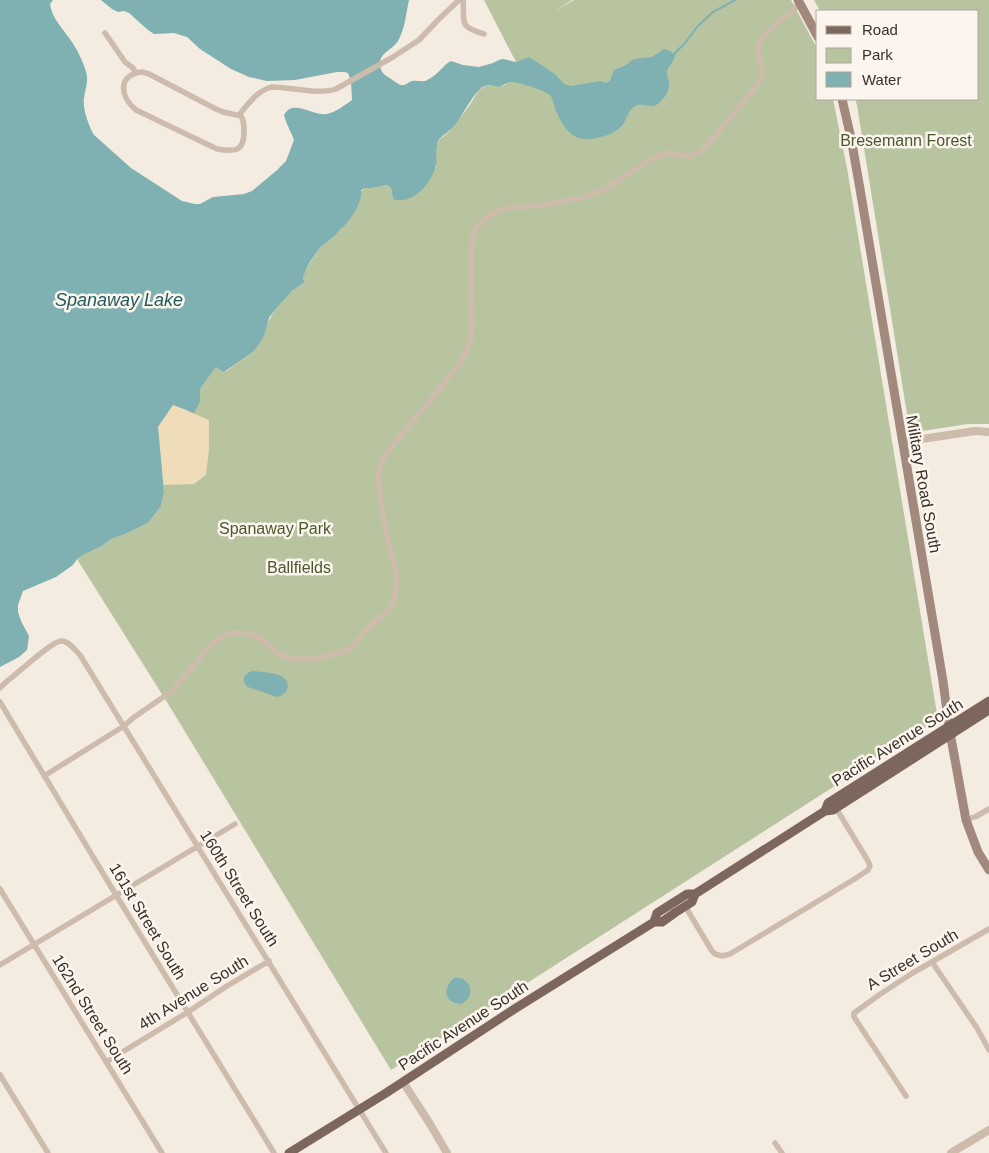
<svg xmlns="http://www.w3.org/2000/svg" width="989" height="1153" viewBox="0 0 989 1153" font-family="Helvetica,sans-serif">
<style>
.green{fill:#b8c4a0}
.sand{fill:#efdcb8}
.water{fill:#7fb0b2}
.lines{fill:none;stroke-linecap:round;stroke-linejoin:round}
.stream{stroke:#7fb0b2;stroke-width:2}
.minor{stroke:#cdbbac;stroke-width:5.5}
.tertiary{stroke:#cdbbac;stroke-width:8}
.secondary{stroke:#a18a7d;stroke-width:9}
.primary{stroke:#7d675c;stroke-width:9}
.labels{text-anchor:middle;stroke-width:5;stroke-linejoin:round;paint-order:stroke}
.park-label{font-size:16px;fill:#4a5a2e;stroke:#fbf5ee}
.street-label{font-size:16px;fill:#3b302b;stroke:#fbf5ee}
.water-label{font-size:18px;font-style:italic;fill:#1f5a5e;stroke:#fbf5ee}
</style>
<rect width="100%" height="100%" fill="#f4ebe1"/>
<path class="green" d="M484 0H572L555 11 574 0H791L818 50V99H833L847 168 938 720 391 1070 170 707 77 559 85 554 102 546 111 539 123 535 148 523 161 506 164 492 158 431 200 402V390L202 386 216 366 225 372 253 352 265 333 267 324 275 310 292 291 305 282 303 279 304 273 313 258 321 247 341 229 361 191 366 188H372L387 185 391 188 393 199 436 167V146L440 139 450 131 469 106 479 90 486 86 495 85 500 87 511 82 516 62Z
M814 0H989V424H968L916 432 909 426 857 105 855 99H978V11H820Z"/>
<path class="sand" d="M173 405 209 420V449L206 475 194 484 163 485 158 427Z"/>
<path class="water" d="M0 0H53L50 4C52 17 59 24 66 34 75 45 82 58 86 72 89 82 85 89 84 98 82 107 89 127 94 135L131 168 182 201 195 204H200L213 197 244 194 252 191 276 171 286 161 294 140C291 131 286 124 284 115 293 98 312 116 327 114 336 112 345 105 352 100L351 82 348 73 344 72H337L295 80 267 81 249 77 231 69 200 49 187 37 174 33 154 34 148 30 129 13 124 11 118 12 112 9 101 0H409C406 13 405 29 398 41 393 49 382 52 380 61 379 68 382 74 388 77 392 79 397 84 401 85 406 86 408 82 412 81 417 80 423 83 427 80 437 76 442 66 451 61L463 65 479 67 493 63 499 60 503 59 516 62 529 57 555 74 564 84 571 86 600 81 606 83 610 81 614 70 626 65 634 59 652 57 664 49C668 50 672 51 674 55 676 61 668 65 667 72 666 76 669 78 669 83 670 89 666 96 662 100 653 111 647 103 638 105 629 108 628 116 624 123 618 133 601 138 590 139 573 141 563 127 557 113 554 108 554 100 550 95 546 91 516 81 511 82 507 83 503 85 500 87 496 86 490 84 485 86 476 89 467 108 461 116 458 121 454 127 449 131 444 135 438 138 437 145 435 152 438 161 435 168 431 184 411 206 393 199L391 188 387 185 372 188H366L361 190C363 203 349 222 340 230 334 237 326 242 320 248 313 257 305 268 303 279L305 282 292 291 275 310 269 318 265 333 262 340 253 352 224 372 216 367 202 386 200 390V402L194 413 173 405 158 427 164 492 161 506 148 523 123 535 111 539 102 546 85 554 77 559 73 565 56 577 23 591 18 605V612L21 621 29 636 27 650 19 657 0 667Z
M252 671C262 672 272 672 281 676 292 682 289 695 277 697L248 687C240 681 244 674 252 671Z
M454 978C461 977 467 980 470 987 471 995 469 1000 461 1004 444 1003 442 989 454 978Z"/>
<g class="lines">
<path class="stream" d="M674 56 675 53 685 43 698 26 713 12 735 0"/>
<path class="minor" d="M463 0C465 24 458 26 484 34
M105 33 125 62 133 68 136 73
M142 72 149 74 216 109 223 112 241 116C244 121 244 125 244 132 244 152 234 152 217 149L136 110C120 97 117 75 142 72Z
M239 115C249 103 256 92 271 87 291 87 317 95 336 89L393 57 419 40 439 19 459 0
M0 688 6 682C16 675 52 641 61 641 68 640 75 650 80 655L386 1153
M0 702 116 895 274 1153
M44 776 124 726 133 718 172 691 210 646 223 636 234 633 251 634 261 639 282 656 296 659H315L342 652 352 647 366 630 388 611 394 601 396 587V572L387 535 380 498 378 476 380 466 384 457 395 443 458 366 467 351 471 339 472 322 471 258 473 236 476 229 482 221 495 212 504 208 544 205 585 197 605 189 655 157 667 153 689 156 698 153 711 141 755 88 763 74 758 50 759 44 765 34 795 8 800 4
M966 820 977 816 989 809
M0 889 162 1153
M685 906 712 951 715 954 722 956 730 954 853 880 868 870 870 866 868 861 836 808
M932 962 977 1028 989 1050
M0 965 235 824
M106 1062 188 1012 227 986 269 961
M0 1075 48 1153
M906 1096 854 1017V1013L879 995 911 974 989 929
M775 1143 782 1153"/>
<path class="tertiary" d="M902 442 975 431 989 432
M403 1082 430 1124 447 1153
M951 1153 989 1130"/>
<path class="secondary" d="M798 0 818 37
M842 99 851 138 860 189 943 681 949 727 966 820 978 852 989 870"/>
<path class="primary" d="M825 811 828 803 989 701
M654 922 657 913 687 894H695
M289 1153 386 1093 516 1008 654 922H662L676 912 692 902 695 894 825 811 833 810 836 808 989 710"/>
</g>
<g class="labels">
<g class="park-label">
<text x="906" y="146">Bresemann Forest</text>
<text x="275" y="534">Spanaway Park</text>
<text x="299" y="573">Ballfields</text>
</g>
<g class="street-label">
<text transform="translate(924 484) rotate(80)" y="6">Military Road South</text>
<text transform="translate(897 742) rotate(-32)" y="6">Pacific Avenue South</text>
<text transform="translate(240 888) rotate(58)" y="6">160th Street South</text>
<text transform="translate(148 921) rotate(59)" y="6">161st Street South</text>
<text transform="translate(912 959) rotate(-31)" y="6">A Street South</text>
<text transform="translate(193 992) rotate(-32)" y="6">4th Avenue South</text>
<text transform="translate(93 1014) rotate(58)" y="6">162nd Street South</text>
<text transform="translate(463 1025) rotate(-33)" y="6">Pacific Avenue South</text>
</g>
<g class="water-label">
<text x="119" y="306">Spanaway Lake</text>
</g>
</g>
<rect x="816" y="10" width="162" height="90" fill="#fbf5ee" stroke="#aea6a0"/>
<rect x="826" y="26" width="25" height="8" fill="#7d675c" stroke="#aea6a0"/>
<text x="862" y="35" font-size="15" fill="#3b302b">Road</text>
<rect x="826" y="48" width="25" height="15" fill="#b8c4a0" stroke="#aea6a0"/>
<text x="862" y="60" font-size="15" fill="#3b302b">Park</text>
<rect x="826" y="72" width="25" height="15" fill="#7fb0b2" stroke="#aea6a0"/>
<text x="862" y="85" font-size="15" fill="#3b302b">Water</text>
</svg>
